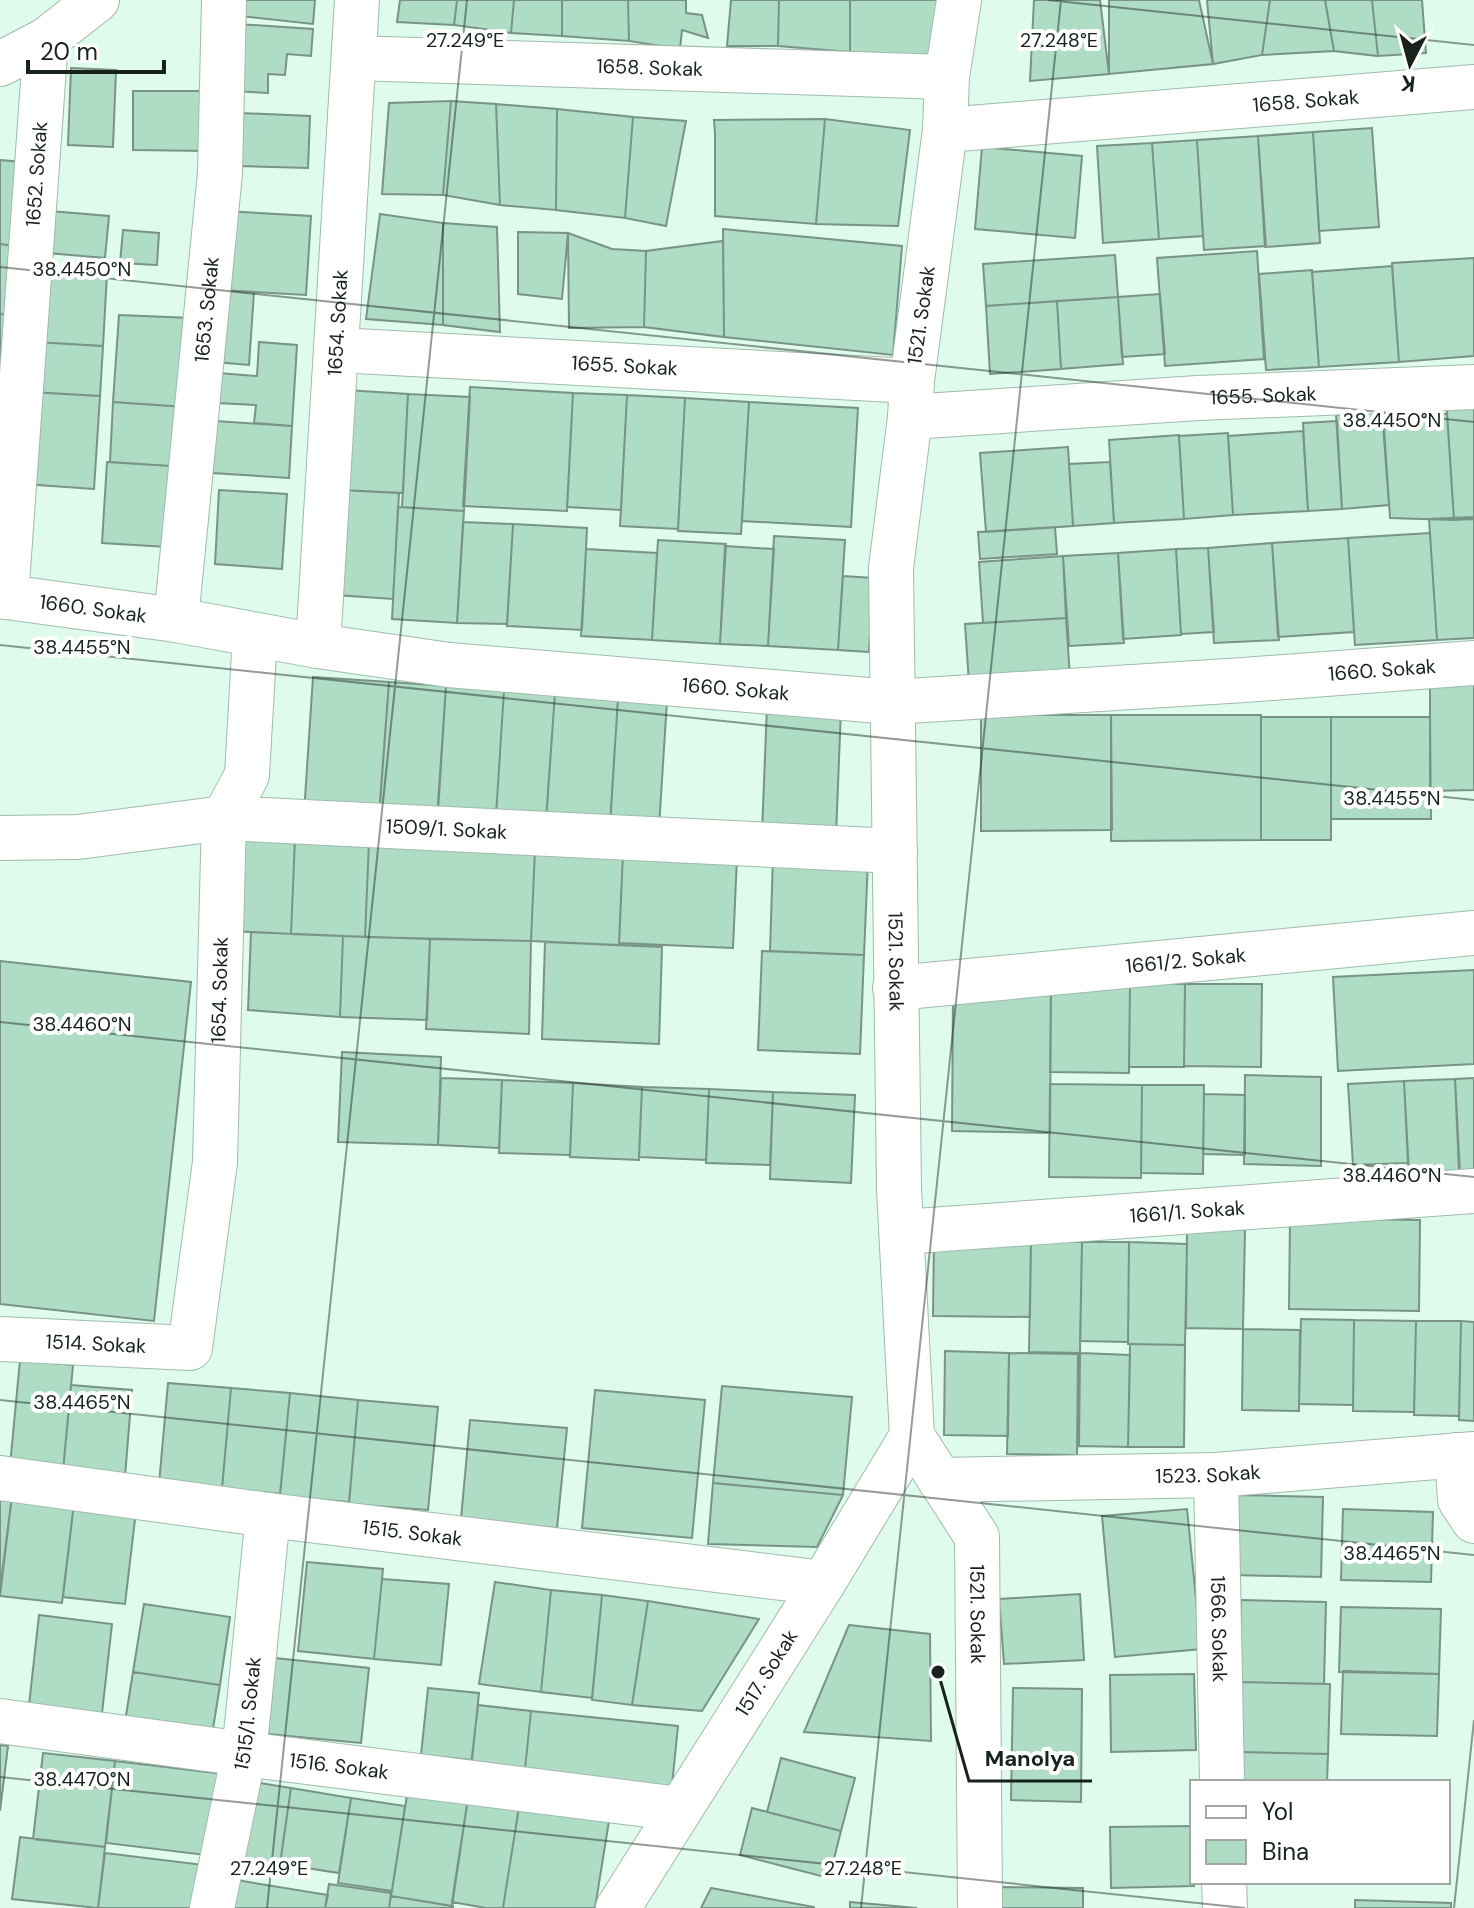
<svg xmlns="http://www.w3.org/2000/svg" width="1474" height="1908" viewBox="0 0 1474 1908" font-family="'DM Sans',sans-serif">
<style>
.building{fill:#aedcc4;stroke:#799386;stroke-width:2}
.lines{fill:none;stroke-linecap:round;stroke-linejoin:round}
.street-casing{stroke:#a0bbad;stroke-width:46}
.street{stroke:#fff;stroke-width:44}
.ticks{fill:none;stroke:#18221d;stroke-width:2;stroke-opacity:0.45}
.labels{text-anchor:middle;stroke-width:8;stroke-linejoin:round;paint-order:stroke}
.street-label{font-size:20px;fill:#18221d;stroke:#fff}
.ticks-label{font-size:20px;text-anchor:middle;fill:#18221d;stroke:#fff;stroke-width:8;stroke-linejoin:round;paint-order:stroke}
.leader{fill:none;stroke:#18221d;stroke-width:3}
.callout-dot{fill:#18221d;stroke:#fff;stroke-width:3}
.callout-label{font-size:22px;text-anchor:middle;font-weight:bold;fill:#18221d;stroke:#fff;stroke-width:8;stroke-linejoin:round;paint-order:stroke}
</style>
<rect width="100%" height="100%" fill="#defbec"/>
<path class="building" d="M233 0H315L313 24 232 15Z
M400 0H457L454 25 397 22Z
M457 0H514L511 33 454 25Z
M514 0H562V36L511 33Z
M562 0H628L629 41 562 36Z
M628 0H686V13L702 15 708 38 682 30 680 49 629 41Z
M731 0H779L778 46H727Z
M779 0H850V52L778 46Z
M850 0H941L935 62 850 52Z
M1034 0H1100L1109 74 1030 81Z
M1109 0H1199L1213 64 1109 74Z
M1207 0H1270L1262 55 1213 64Z
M1270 0H1325L1334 51 1262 55Z
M1325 0H1372L1378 56 1334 51Z
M1372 0H1422L1426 53 1378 56Z
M238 24 313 29 311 56 287 54 285 75 268 74V93L234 91Z
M71 68 116 70 113 147 68 145Z
M133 91H207L206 151 133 150Z
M451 101 443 195 382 194 389 103Z
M451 101 496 104 500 205 443 195Z
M496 104 557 109 556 210 500 205Z
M557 109 633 117 625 218 556 210Z
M241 113 310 116 308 168 239 166Z
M633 117 686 121 666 226 625 218Z
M825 119 816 224 715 216V133L714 120Z
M825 119 910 130 898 226 816 224Z
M1372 128 1379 227 1319 231 1313 132Z
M1313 132 1320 243 1265 247 1258 136Z
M1258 136 1266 246 1204 250 1197 140Z
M1197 140 1203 236 1159 239 1152 143Z
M1152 143 1159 239 1103 243 1097 146Z
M982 147 1082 156 1075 238 975 229Z
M0 160 23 162 15 246 0 244Z
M50 211 109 216 105 258 47 253Z
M224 211 311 216 306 295 220 290Z
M380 214 443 223V325L366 319Z
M443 223 497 227 500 332 443 325Z
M723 229 902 246 893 355 724 337Z
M123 230 159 233 157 265 120 263Z
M518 232 568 233 562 299 518 294Z
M568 233 612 249 646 251 644 327 569 328Z
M723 241 724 337 644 327 646 251Z
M0 244 15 246 10 315 0 314Z
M1257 251 1264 359 1165 366 1157 258Z
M1115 255 1118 297 986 306 983 264Z
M1474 258V356L1399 362 1392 263Z
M1392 266 1399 362 1319 367 1312 272Z
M40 270 107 274 103 346 36 342Z
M1312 270 1319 367 1266 370 1259 274Z
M220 290 254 292 249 365 215 362Z
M1160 294 1165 354 1122 357 1118 297Z
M1118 297 1123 364 1061 369 1057 301Z
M1057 301 1061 369 990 374 986 306Z
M0 314 10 315 0 390Z
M119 315 191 318 185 407 113 402Z
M34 342 103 346 100 396 31 392Z
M259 342 297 345 292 426 254 423 256 405 217 403 218 373 257 376Z
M470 387 573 393 567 511 463 506Z
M346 390 408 394 403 493 341 490Z
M29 392 100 396 94 489 23 484Z
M573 393 627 395 621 510 567 507Z
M408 394 470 397 464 511 402 507Z
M1474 394V519L1454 520 1446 396Z
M627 395 685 398 678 529 620 526Z
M685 398 749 402 741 534 678 531Z
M113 402 185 407 171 466 110 462Z
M749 402 858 408 851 527 742 521Z
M1382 411 1389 505 1342 509 1336 415Z
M1383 413 1447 414 1454 520 1390 518Z
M215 421 292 426 289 478 212 473Z
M1337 421 1342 509 1308 511 1303 423Z
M1303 431 1308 511 1233 515 1228 436Z
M1228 433 1233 515 1184 519 1179 436Z
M1179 435 1184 519 1114 523 1109 440Z
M1068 447 1073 526 986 532 980 453Z
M107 462 171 466 167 547 102 543Z
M1110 462 1114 523 1073 526 1069 464Z
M219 490 287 494 282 569 215 564Z
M341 490 399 493 393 599 335 595Z
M398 507 464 511 457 623 392 619Z
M1474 517V638L1437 640 1429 519Z
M463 522 513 524 507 624 457 623Z
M513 524 587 528 582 630 507 626Z
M1055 527 1057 554 980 559 978 532Z
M1430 533 1437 640 1355 645 1348 538Z
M774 536 845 540 838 650 768 646Z
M1348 538 1354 632 1278 637 1272 543Z
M658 540 726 544 720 644 652 640Z
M1272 543 1279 640 1214 643 1208 548Z
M725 546 774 549 768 646 720 644Z
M1208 548 1214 632 1181 634 1176 549Z
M586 549 657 553 652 640 581 636Z
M1176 549 1181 635 1123 639 1118 553Z
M1118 553 1124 643 1069 646 1063 556Z
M1063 556 1066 618 983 623 979 562Z
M843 576 873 578 869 652 838 650Z
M1066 618 1070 677 969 683 965 624Z
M313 677 389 682 379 818 304 813Z
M1430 680H1474V790L1430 791Z
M389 682 446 686 437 818 379 814Z
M446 686 504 690 496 816 438 812Z
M504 690 555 693 546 820 496 816Z
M555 693 618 698 610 826 546 821Z
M618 698 667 701 659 827 610 824Z
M767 706 841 709 836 836 762 833Z
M981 715H1111L1112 830 981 831Z
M1111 715H1261V840L1111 841Z
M1261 717H1331V840H1261Z
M1331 717H1430L1431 819H1331Z
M236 836 295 839 291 934 232 931Z
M295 839 369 842 365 937 291 934Z
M369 842 535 849 531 941 365 937Z
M535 849 623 853 619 945 531 941Z
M623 853 737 857 733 948 619 943Z
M773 856 868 860 864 955 770 951Z
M251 932 343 936 340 1017 248 1010Z
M343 936 430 939 427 1020 340 1017Z
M430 939 531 941 529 1034 426 1029Z
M545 942 662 947 659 1044 542 1039Z
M762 951 864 955 860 1054 758 1050Z
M0 961 191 982 154 1321 0 1304Z
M1474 970V1064L1338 1071 1333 977Z
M1051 983H1130L1129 1073 1050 1072Z
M1130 983 1185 984 1184 1067H1129Z
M1185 984H1262L1261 1067 1184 1066Z
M953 995H1051L1050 1133 952 1131Z
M342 1052 441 1057 438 1145 338 1142Z
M1245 1075 1321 1077V1166L1244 1164Z
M441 1078 502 1080 499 1148 438 1145Z
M1474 1078V1173L1460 1174 1455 1079Z
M1455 1079 1459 1172 1409 1174 1404 1081Z
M502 1080 573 1083 570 1155 499 1153Z
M1404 1081 1408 1163 1353 1165 1348 1084Z
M573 1083 642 1087 639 1160 570 1157Z
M1050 1084 1142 1085 1141 1178 1049 1177Z
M1142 1085H1204L1203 1174 1141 1173Z
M642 1087 709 1089 706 1160 639 1157Z
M709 1089 773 1092 770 1165 706 1163Z
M773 1092 855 1095 851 1183 770 1179Z
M1204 1094 1245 1095V1155L1203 1154Z
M1290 1218 1420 1220 1419 1311 1289 1309Z
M1187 1229 1245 1230 1243 1329 1186 1328Z
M934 1239 1031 1241 1030 1317 933 1316Z
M1031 1241 1082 1242 1080 1353 1029 1352Z
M1082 1242H1129L1128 1342 1080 1341Z
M1129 1242 1187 1244 1185 1345 1128 1344Z
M1301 1319 1354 1320 1353 1405 1299 1404Z
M1354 1320 1416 1321 1414 1412 1353 1411Z
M1416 1321H1461L1459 1416 1414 1415Z
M1461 1321 1474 1322V1421L1459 1420Z
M1243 1329 1300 1330 1299 1411 1242 1410Z
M1130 1344 1185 1345 1184 1447H1128Z
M945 1351 1009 1353 1008 1436 944 1435Z
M1009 1353 1078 1354 1077 1455 1007 1454Z
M1080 1353 1130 1355 1128 1447 1079 1446Z
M20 1360 73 1365 63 1471 10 1466Z
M168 1383 231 1388 222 1489 159 1484Z
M71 1385 132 1390 125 1477 63 1471Z
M722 1386 852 1397 843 1495 713 1483Z
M231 1388 290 1393 280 1494 222 1488Z
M595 1390 705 1400 692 1538 582 1528Z
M290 1393 358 1400 349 1502 280 1496Z
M358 1400 438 1407 428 1510 349 1504Z
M470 1420 567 1428 557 1528 461 1519Z
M713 1483 843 1495 817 1547 708 1544Z
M0 1495 12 1496 0 1590Z
M1235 1495 1323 1497 1321 1577 1233 1575Z
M12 1496 74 1503 62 1603 0 1596Z
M74 1503 136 1511 125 1604 63 1597Z
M1187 1509 1201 1649 1115 1657 1102 1516Z
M1343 1509 1433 1512 1431 1582 1341 1580Z
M307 1562 383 1569 374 1659 298 1651Z
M382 1579 449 1584 441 1665 374 1659Z
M495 1582 551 1590 541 1692 479 1684Z
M551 1590 602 1595 592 1698 541 1692Z
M1080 1594 1084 1660 1004 1664 999 1599Z
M602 1595 648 1601 632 1705 592 1700Z
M1241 1600 1326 1602 1324 1684 1239 1682Z
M648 1601 759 1619 702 1711 632 1705Z
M144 1604 230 1617 220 1685 133 1672Z
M1341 1607 1441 1609 1439 1674 1339 1672Z
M39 1615 112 1624 101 1722 28 1714Z
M849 1625 930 1634 931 1741 804 1732Z
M275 1658 369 1668 361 1743 268 1734Z
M1343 1671 1439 1674 1437 1736 1341 1734Z
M133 1672 220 1685 212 1735 125 1722Z
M1194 1674 1196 1750 1111 1752 1110 1675Z
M1239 1682 1330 1684 1328 1754 1237 1752Z
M428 1688 479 1693 472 1760 421 1755Z
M1013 1688 1082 1689 1081 1802 1011 1800Z
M478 1705 531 1711 524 1779 470 1774Z
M531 1711 678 1726 671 1795 524 1779Z
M0 1745 8 1746 0 1811Z
M1243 1752 1328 1754 1327 1782H1242Z
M43 1753 115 1761 105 1847 33 1839Z
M781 1758 855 1778 841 1831 767 1812Z
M115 1761 224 1774 214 1856 106 1843Z
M248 1781 291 1788 280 1864 237 1857Z
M291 1788 351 1798 339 1873 280 1864Z
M408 1789 468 1798 452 1906 391 1896Z
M351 1798 405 1806 392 1891 338 1883Z
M468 1798 519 1807 503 1908H486L452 1902Z
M519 1807 609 1821 595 1908H503Z
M752 1808 841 1831 829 1878 740 1855Z
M1192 1826V1882H1194V1886L1111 1888 1110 1827Z
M20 1837 105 1847 98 1908 12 1899Z
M105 1853 204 1865 199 1908H98Z
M224 1878 328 1895 325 1908H220Z
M329 1884 391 1893 389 1908H325Z
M997 1887 1083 1888V1908H997Z
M711 1888 814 1907V1908H701Z
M391 1896 453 1906V1908H389Z
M1355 1900 1451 1903V1908H1355Z
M850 1902 917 1908H850Z"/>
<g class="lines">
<defs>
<g id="street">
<path id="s1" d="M959 0 947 77 945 130 912 381 910 417 891 568 899 1189 912 1436 977 1537 980 1908"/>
<path id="s2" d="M354 58 947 77"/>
<path d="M0 64 46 40 97 0"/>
<path id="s3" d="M945 130 1474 87"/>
<path id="s4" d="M337 350 912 381"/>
<path id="s5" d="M910 417 1198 398 1474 387"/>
<path id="s6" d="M0 596 176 620 318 646 449 665 892 702 1244 680 1474 663"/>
<path id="s7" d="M6 597 46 40"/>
<path id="s8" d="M176 620 220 173 224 0"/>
<path id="s9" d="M318 646 357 0"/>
<path id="s10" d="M0 838 78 837 224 818 895 851"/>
<path id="s11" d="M895 988 1474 933"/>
<path id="s12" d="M902 1232 1474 1191"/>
<path id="s13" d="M0 1339 190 1348 215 1162 224 818 247 775 255 635"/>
<path d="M1457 1455 1460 1500 1474 1521"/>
<path id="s14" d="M1216 1475 1222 1782"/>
<path id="s15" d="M0 1478 268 1515 823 1583"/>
<path id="s16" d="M940 1480 1216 1475 1474 1454"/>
<path id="s17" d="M0 1721 244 1754 679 1809"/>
<path d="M1224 1882 1225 1908"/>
<path id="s18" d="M212 1908 244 1754 268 1515"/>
<path id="s19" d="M618 1908 823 1583 912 1436"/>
</g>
</defs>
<use href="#street" class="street-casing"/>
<use href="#street" class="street"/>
</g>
<path class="ticks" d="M1048 0 1474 45M0 267 1474 422M0 645 1474 800M0 1022 1474 1177M0 1400 1474 1555M0 1777 1245 1908M267 1908 467 0M861 1908 1061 0M1454 1908 1474 1720"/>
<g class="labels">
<g class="street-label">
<text dy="7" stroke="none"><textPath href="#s2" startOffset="296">1658. Sokak</textPath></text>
<text dy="7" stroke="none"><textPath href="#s3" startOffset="362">1658. Sokak</textPath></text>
<text dy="7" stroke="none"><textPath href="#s7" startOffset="424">1652. Sokak</textPath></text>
<text dy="7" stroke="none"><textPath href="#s8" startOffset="312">1653. Sokak</textPath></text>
<text transform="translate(921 315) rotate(-82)" y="7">1521. Sokak</text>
<text dy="7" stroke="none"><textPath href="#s9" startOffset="324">1654. Sokak</textPath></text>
<text dy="7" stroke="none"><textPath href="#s4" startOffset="288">1655. Sokak</textPath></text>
<text dy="7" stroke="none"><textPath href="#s5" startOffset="354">1655. Sokak</textPath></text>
<text dy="7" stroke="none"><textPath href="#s6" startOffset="94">1660. Sokak</textPath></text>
<text dy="7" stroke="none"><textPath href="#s6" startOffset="1390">1660. Sokak</textPath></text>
<text dy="7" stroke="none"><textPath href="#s6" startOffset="742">1660. Sokak</textPath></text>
<text dy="7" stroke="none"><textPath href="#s10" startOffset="448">1509/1. Sokak</textPath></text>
<text dy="7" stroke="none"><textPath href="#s11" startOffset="292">1661/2. Sokak</textPath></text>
<text dy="7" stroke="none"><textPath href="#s1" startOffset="966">1521. Sokak</textPath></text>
<text dy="7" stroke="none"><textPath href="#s13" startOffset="550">1654. Sokak</textPath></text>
<text dy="7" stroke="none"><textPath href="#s12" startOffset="286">1661/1. Sokak</textPath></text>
<text dy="7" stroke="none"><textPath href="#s13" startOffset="96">1514. Sokak</textPath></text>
<text dy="7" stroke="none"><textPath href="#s16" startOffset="268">1523. Sokak</textPath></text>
<text dy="7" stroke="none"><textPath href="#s15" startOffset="416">1515. Sokak</textPath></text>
<text dy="7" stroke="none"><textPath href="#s1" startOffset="1638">1521. Sokak</textPath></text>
<text dy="7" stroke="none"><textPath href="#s14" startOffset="154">1566. Sokak</textPath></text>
<text dy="7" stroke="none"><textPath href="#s19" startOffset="278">1517. Sokak</textPath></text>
<text dy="7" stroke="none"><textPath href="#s18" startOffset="198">1515/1. Sokak</textPath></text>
<text dy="7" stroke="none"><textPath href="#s17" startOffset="342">1516. Sokak</textPath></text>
</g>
</g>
<g class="ticks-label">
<text x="465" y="47">27.249°E</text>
<text x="1059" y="47">27.248°E</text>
<text x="82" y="276">38.4450°N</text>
<text x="1392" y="427">38.4450°N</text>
<text x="82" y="654">38.4455°N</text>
<text x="1392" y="805">38.4455°N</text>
<text x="82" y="1031">38.4460°N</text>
<text x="1392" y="1182">38.4460°N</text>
<text x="82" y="1409">38.4465°N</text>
<text x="1392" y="1560">38.4465°N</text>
<text x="82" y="1786">38.4470°N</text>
<text x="269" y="1875">27.249°E</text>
<text x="863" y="1875">27.248°E</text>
</g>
<path class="leader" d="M938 1672L969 1781H1092"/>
<circle class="callout-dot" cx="938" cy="1672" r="8"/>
<g class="callout-label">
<text x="1030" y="1766">Manolya</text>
</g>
<rect x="1190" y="1780" width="260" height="104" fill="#ffffff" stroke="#a3a7a5" stroke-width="2"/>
<rect x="1206" y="1806" width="40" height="12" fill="#ffffff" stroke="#a3a7a5" stroke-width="2"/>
<text x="1262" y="1820" font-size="24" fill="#18221d">Yol</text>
<rect x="1206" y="1840" width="40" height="24" fill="#aedcc4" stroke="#a3a7a5" stroke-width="2"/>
<text x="1262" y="1860" font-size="24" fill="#18221d">Bina</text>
<g transform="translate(1410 64) rotate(186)" stroke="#ffffff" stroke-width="6" paint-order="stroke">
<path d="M0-6L14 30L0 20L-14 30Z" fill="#18221d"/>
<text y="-12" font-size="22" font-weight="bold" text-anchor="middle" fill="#18221d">K</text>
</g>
<path d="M28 60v12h136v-12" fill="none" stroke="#18221d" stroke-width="4"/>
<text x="40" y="60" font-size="24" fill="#18221d" stroke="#ffffff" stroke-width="6" paint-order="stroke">20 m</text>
</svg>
